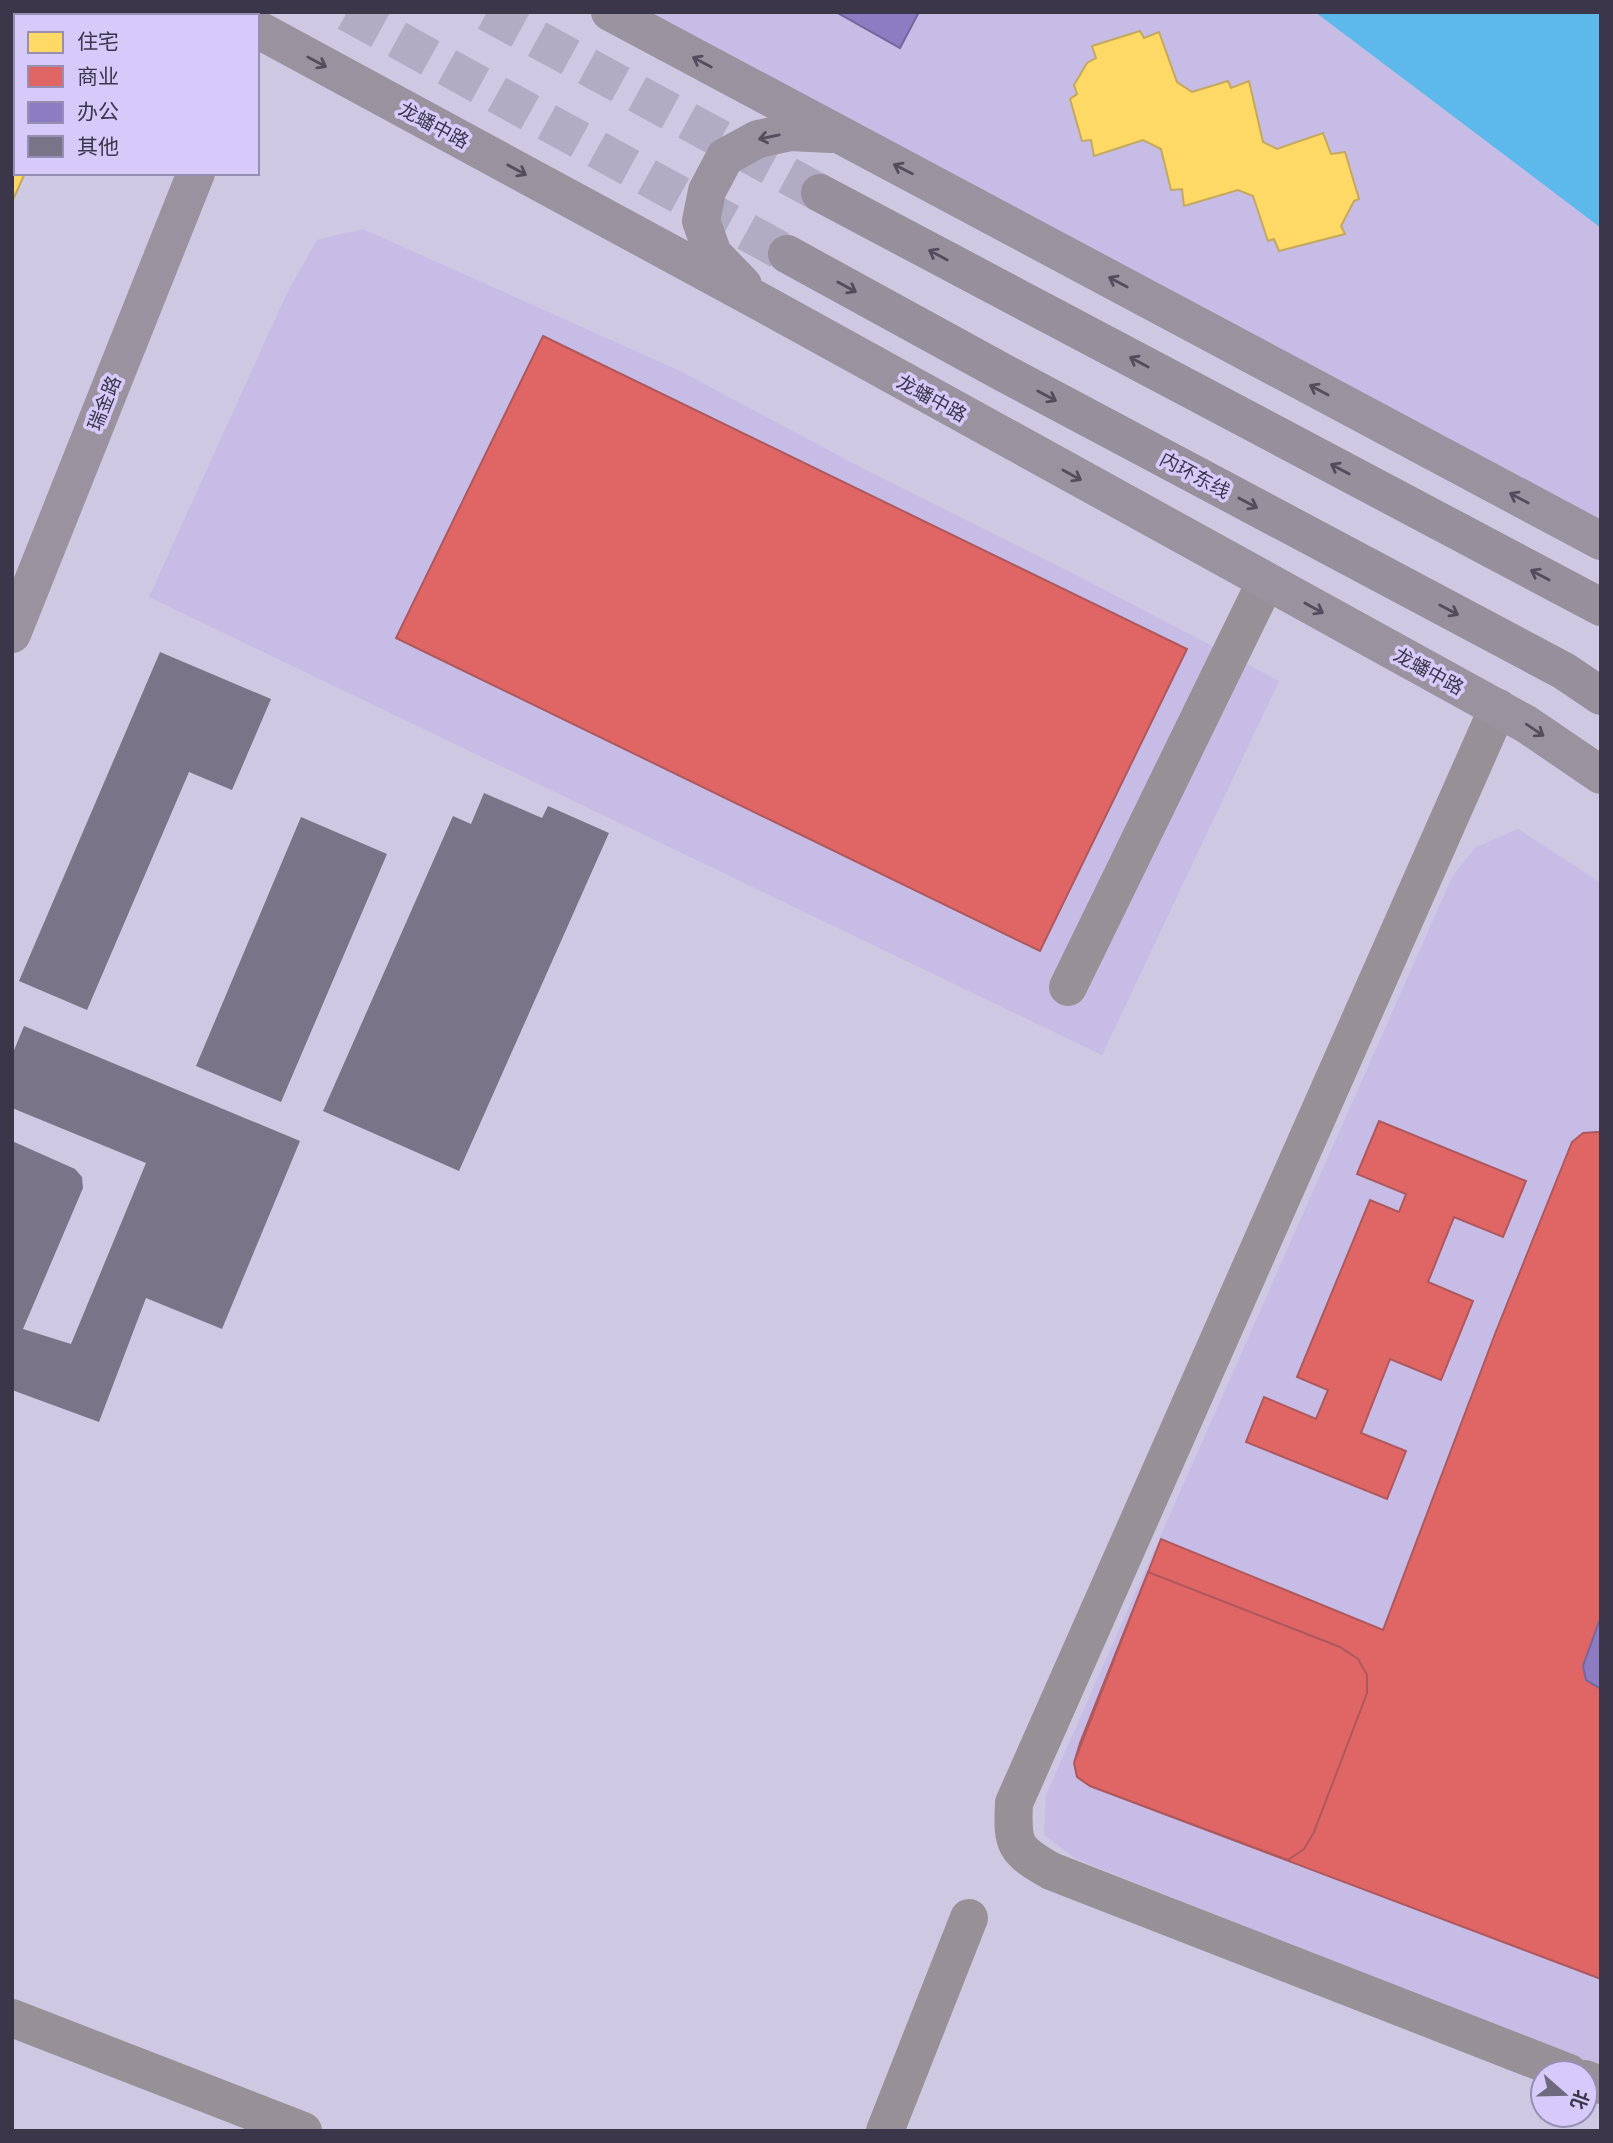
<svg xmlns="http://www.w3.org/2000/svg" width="1613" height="2143" viewBox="0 0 1613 2143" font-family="'Source Sans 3','Noto Sans SC',sans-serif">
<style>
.built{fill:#c6bce6}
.water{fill:#5db8eb}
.homes{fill:#ffd966;stroke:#c4a85d;stroke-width:2}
.shops{fill:#e06666;stroke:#ae585d;stroke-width:2}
.offices{fill:#8e7cc3;stroke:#75679e;stroke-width:2}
.building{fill:#797487}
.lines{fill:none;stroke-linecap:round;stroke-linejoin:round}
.highway-tunnel{stroke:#b1abc3;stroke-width:38;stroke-dasharray:38 19;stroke-linecap:butt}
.minor{stroke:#979197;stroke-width:38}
.major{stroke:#9a929e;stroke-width:38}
.highway{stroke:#978f9b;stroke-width:38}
.oneway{stroke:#534d5e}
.oneway2{stroke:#524c5e}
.labels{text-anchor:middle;stroke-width:7;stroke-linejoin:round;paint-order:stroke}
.street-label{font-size:19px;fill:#3b3649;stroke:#d5cafa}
</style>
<rect width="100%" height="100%" fill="#cec8e2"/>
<path class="built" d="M638 12H1315L1601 228V541Z
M363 229 680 371 862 468 1072 573 1279 681 1102 1055 149 597 286 295 317 240Z
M1518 829 1601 883V2067L1076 1859 1044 1835 1046 1795 1452 877 1476 847Z"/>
<path class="water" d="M1315 12H1601V228Z"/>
<path class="homes" d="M1140 31 1144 38 1159 32 1177 82 1192 92 1228 81 1231 88 1249 81 1263 142 1277 149 1323 133 1331 154 1345 152 1359 199 1354 201 1341 226 1345 234 1279 251 1274 239 1268 241 1253 196 1238 190 1184 206 1182 189 1171 190 1161 149 1143 140 1094 156 1091 140 1082 141 1070 99 1077 94 1074 85 1087 63 1096 58 1092 46Z
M16 65V173H25L12 202V73Z"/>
<path class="shops" d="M543 336 1187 649 1040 951 396 638Z
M1379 1121 1526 1181 1503 1237 1454 1217 1428 1282 1473 1301 1441 1380 1390 1359 1361 1433 1406 1451 1387 1499 1246 1442 1264 1397 1316 1419 1328 1390 1297 1377 1370 1200 1399 1212 1406 1194 1357 1174Z
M1597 1132H1601V1979L1090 1786 1077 1777 1074 1763 1161 1539 1383 1630 1495 1334 1572 1142 1583 1133Z
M1148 1572 1340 1647 1358 1659 1367 1675V1693L1314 1832 1304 1849 1288 1860 1090 1786 1077 1777 1074 1763 1080 1743Z"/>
<path class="offices" d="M836 12H919L900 48Z
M1601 1616V1689L1586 1680 1583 1666Z"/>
<path class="building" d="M160 652 271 699 232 790 189 772 87 1010 19 981Z
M484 793 542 818 548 806 609 833 459 1171 323 1111 453 816 471 824Z
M301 817 387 854 281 1102 196 1066Z
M24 1026 300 1141 222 1329 146 1298 99 1422 12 1390V1141L75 1169 82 1177 83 1188 23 1329 71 1344 146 1163 12 1108V1055Z"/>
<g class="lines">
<path class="highway-tunnel" d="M347 12 787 254
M487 12 820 193"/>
<path class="minor" d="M1498 708 1014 1803C1012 1845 1014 1850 1051 1871L1569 2073
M1068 987 1266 581
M12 2018 303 2131
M1585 2079 1601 2085
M885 2131 969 1918"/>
<path class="major" d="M228 12 234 16
M610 12 1601 541
M257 29 757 300 1526 724 1601 775
M743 285 713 254 701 221 707 191 725 157 758 139 791 132 831 134
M12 634 196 173"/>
<path class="highway" d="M820 193 1601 607
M787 254 1004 373 1564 671 1601 696"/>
</g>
<defs><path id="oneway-shaft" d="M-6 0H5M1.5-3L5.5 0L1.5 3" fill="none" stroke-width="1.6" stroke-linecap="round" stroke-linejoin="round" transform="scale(1.75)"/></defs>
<g class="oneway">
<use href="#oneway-shaft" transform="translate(317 62) rotate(28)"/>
<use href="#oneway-shaft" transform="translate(702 62) rotate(-152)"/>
<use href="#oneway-shaft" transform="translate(769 137) rotate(168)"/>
<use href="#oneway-shaft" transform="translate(903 169) rotate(-153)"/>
<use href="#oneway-shaft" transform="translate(517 170) rotate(28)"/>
<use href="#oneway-shaft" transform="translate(1118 282) rotate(-152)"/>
<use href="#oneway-shaft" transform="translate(1319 390) rotate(-152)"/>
<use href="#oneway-shaft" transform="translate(1072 475) rotate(29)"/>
<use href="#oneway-shaft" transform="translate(1519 498) rotate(-152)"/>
<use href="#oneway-shaft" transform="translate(1314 608) rotate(29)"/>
<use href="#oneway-shaft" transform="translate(1535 730) rotate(34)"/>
</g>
<g class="oneway2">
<use href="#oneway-shaft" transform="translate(938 255) rotate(-152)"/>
<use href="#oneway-shaft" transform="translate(847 287) rotate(29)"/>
<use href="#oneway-shaft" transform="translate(1139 362) rotate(-152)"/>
<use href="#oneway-shaft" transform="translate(1047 396) rotate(28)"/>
<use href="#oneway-shaft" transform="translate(1340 469) rotate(-152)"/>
<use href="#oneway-shaft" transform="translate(1248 503) rotate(28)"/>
<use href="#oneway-shaft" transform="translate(1540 575) rotate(-152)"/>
<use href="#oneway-shaft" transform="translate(1449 610) rotate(28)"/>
</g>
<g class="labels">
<g class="street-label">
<text transform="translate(434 125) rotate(28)" y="7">龙蟠中路</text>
<text transform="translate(932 398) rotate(29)" y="7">龙蟠中路</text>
<text transform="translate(104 403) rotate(-68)" y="7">瑞金路</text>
<text transform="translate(1195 475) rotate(28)" y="7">内环东线</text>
<text transform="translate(1429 671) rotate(29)" y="7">龙蟠中路</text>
</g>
</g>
<rect width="1613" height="2143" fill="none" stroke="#3b3649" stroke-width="28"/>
<rect x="14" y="14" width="245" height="161" fill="#d5cafa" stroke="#978fb3" stroke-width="2"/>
<rect x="28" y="32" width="35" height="21" fill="#ffd966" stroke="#978fb3" stroke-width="2"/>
<text x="77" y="49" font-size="21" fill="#3b3649">住宅</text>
<rect x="28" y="66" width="35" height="21" fill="#e06666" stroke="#978fb3" stroke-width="2"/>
<text x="77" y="84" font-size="21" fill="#3b3649">商业</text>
<rect x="28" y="102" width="35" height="21" fill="#8e7cc3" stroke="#978fb3" stroke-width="2"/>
<text x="77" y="119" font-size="21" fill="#3b3649">办公</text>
<rect x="28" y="136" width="35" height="21" fill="#797487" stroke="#978fb3" stroke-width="2"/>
<text x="77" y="154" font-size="21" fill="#3b3649">其他</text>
<g transform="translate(1564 2094) rotate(110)"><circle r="33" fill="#d5cafa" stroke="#978fb3" stroke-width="2"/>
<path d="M0-5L12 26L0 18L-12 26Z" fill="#6e697f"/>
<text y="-10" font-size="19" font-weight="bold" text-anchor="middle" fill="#3b3649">北</text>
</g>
</svg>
